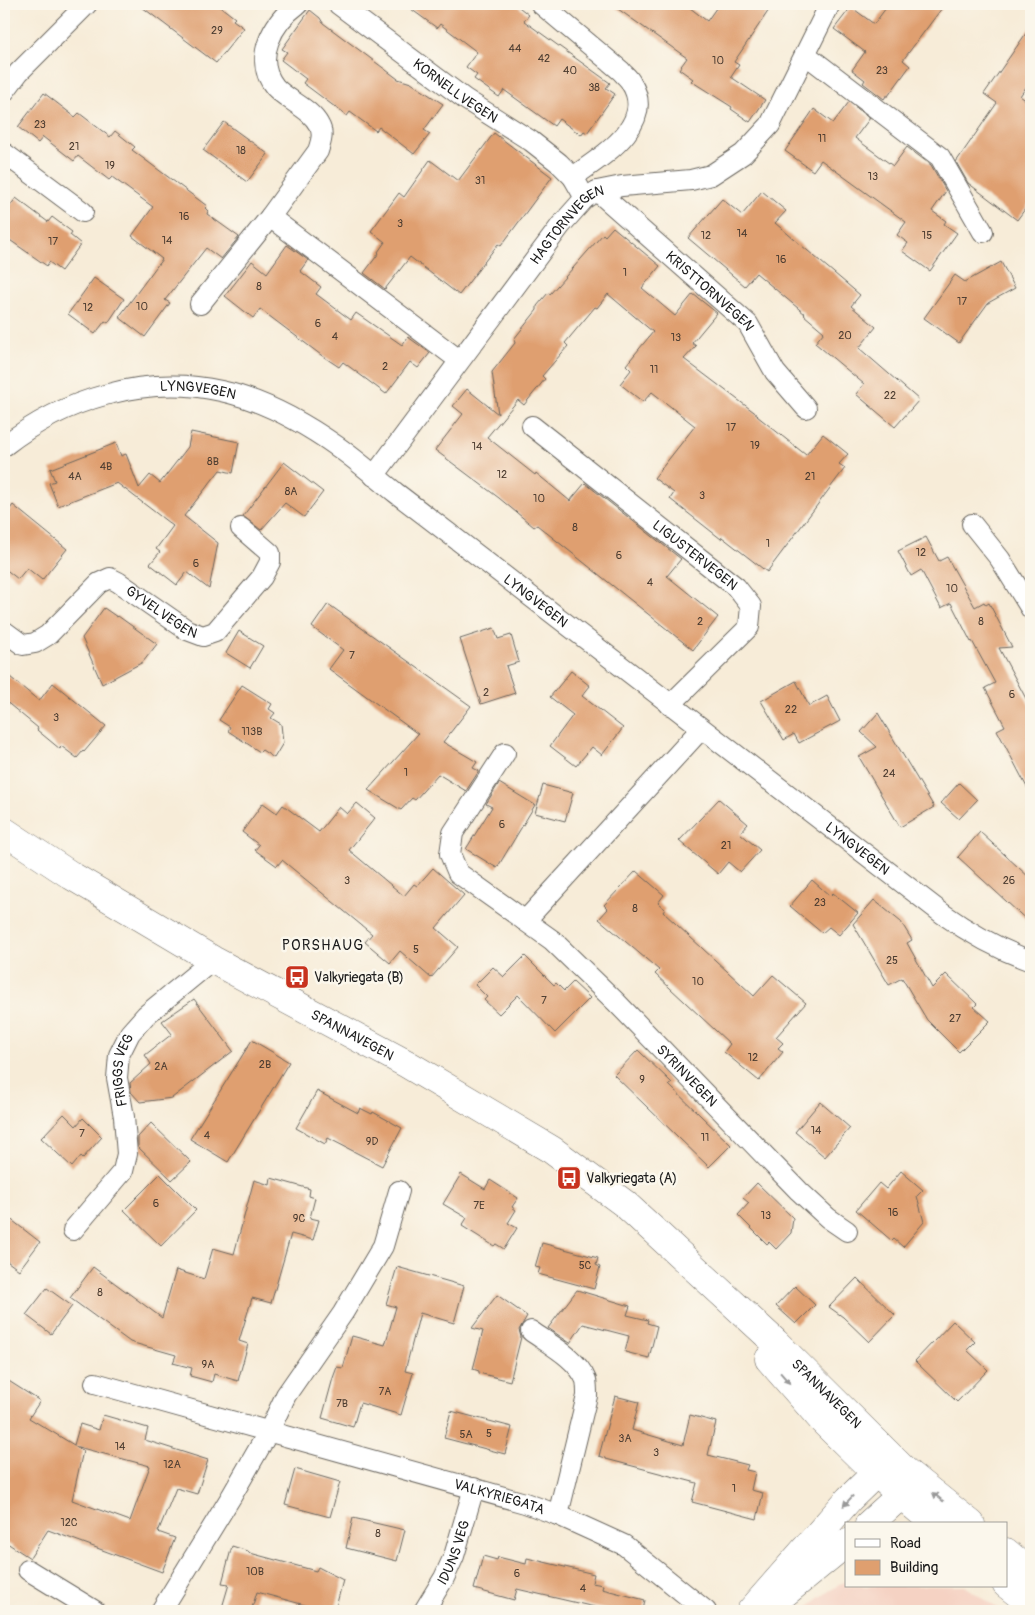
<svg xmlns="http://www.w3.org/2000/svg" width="1035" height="1615" viewBox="0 0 1035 1615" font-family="Pangolin,sans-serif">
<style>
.built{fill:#f5d2c3}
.building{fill:#df9f6f;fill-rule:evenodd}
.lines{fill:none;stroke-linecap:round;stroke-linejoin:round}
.street-casing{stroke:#69655e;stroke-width:22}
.secondary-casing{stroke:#69655e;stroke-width:29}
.street{stroke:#fff;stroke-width:20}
.secondary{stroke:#fff;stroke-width:28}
.oneway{fill:#999}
.labels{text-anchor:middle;stroke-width:5;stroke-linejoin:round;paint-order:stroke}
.number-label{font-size:11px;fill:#4d3d31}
.street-label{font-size:14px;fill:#1c1c1c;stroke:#fbf7ec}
.poi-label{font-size:14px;fill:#1c1c1c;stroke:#fbf7ec;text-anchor:start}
.neighbourhood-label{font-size:15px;letter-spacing:1px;fill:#1c1c1c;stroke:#fbf7ec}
</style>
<rect width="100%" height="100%" fill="#fbf7ec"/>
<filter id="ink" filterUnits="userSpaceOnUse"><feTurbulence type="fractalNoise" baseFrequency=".02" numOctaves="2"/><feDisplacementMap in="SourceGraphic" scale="10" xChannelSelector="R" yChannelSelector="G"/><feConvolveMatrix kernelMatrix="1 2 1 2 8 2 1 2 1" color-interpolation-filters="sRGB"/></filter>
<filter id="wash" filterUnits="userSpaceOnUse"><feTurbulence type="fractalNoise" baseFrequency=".0096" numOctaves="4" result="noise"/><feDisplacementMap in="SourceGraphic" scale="20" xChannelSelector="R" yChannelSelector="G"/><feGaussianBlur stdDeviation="1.12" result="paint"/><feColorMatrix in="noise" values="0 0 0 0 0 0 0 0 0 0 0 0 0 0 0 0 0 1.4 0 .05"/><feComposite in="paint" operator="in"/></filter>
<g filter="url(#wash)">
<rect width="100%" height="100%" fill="#f7ecd8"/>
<path class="built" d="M846 1581V1586H965L1001 1611H802L829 1591Z"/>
<g id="blocks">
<path class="building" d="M138 4H217L235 18 233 20 244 28 216 63Z
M404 4H515L529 15 524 21 610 83 606 88 615 94 587 133 584 131 581 135 559 119 554 126 504 90 499 97 474 79 477 75 466 67 477 52 440 24 437 28Z
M611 4H685L707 21 719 4H773L734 62 739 65 731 77 765 100 750 122 731 109 732 107 691 81 693 79 679 69 687 58Z
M889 4H945L903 60 910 66 888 96H886L884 99 863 83 865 80 852 70 865 52 834 29 851 7 874 24Z
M310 10 320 18 323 23 398 79 411 83 443 104 424 130 430 134 414 154 379 127 376 131 350 112 347 116 303 83 306 79 281 60 287 52 282 49Z
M1031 26V80L1020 96 1031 104V201L1017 220 968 183 956 162 997 103 984 94Z
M44 93 75 117 79 113 110 137 115 131 135 147 132 150 207 206 205 208 208 211 207 214 239 237 221 259 206 248 165 300 170 303 145 337 119 317 162 259 132 236 153 207 112 177 109 180 78 156 74 161 43 137 38 143 18 127Z
M849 102 870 118 855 138 893 166 907 147 931 165 946 191 932 211 946 221 944 224 957 233 930 271 902 251 908 243 897 235 906 222 821 160 813 171 785 151 814 109 833 123Z
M224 122 268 154 247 182 203 150Z
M494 133 552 177 501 246 498 244 459 295 410 257 385 289 364 273 379 253 378 252 385 242 371 231 399 193 404 197 430 160 458 181Z
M762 191 786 211 775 223 860 295 851 306 876 327 859 348 919 400 895 427 856 394 864 384 815 343 824 332 804 315 805 314 756 273 745 286 688 238 722 199 742 215Z
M16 198 48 222 52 217 72 232 70 235 81 244 61 271 49 262 47 266 4 236V214Z
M613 227 660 266 642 288 675 316 693 294 717 313 692 343 696 346 684 359 758 415 757 416 806 455 823 434 848 454 839 464 845 468 767 572 722 537 721 539 670 499 674 493 654 478 695 426 652 392 643 402 620 384 631 370 626 365 653 332 608 294 597 308 595 307 565 343 568 346 542 376 545 379 524 405 518 400 487 437 535 475 536 473 570 501 585 483 681 559 667 576 718 617 693 650 537 525 534 527 499 498 435 450 463 414 453 406 467 389 498 414 492 372 515 343 514 339 537 310V306L548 293 550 294 603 234 605 236Z
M287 245 308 260 300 271 321 287 316 294 351 320 356 313 402 345 408 337 430 353 418 368 410 362 386 394 343 362 339 367 321 355 260 309 253 318 225 296 252 261 267 273Z
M1001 262 1015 288 988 303 959 343 924 318 955 275 965 282Z
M94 278 124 299 108 323 105 321 95 334 68 314Z
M191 432 239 442 233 473 220 470 184 516 218 543 209 589 187 572 177 585 150 564 160 552 156 549 173 526 117 483 58 506 49 483 55 481 50 469 116 443 121 456 126 454 139 488 150 475 160 483 188 447Z
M284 462 323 492 304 517 285 503 261 530 243 516Z
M13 505 67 549 42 580 27 568 18 579 4 568V517Z
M926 537 939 561 947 557 975 607 984 602 986 605 989 603 1012 647 999 648 1031 708V795L997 730 1005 726 985 688 995 683 972 641 971 642 951 603 941 608 921 570 911 576 898 551Z
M328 604 471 706 443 742 477 762 473 768 479 771 466 791 438 774 415 800 412 798 401 810 368 790 418 734 329 669 343 650 312 627Z
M104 608 117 617 118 616 157 644 143 662 102 684 82 638Z
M494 628 498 639 511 635 519 662 506 666 515 693 481 704 460 639Z
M239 631 263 646 250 668 226 653Z
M571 671 590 686 582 696 623 728 602 755 592 747 576 766 550 746 573 715 550 697Z
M4 672 39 701 53 683 106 726 84 752 83 751 77 758 61 746 60 749 37 730 38 728 4 700Z
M796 681 809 706 827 696 840 721 799 743 794 734 784 740 761 701Z
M242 685 272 704 269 709 275 713 271 718 281 724 283 743 274 758 262 750 260 752 228 731 230 727 219 720Z
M878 713 934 807 900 827 859 757 877 747 861 732Z
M499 783 535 805 497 868 466 849 492 807 486 804Z
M959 783 977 800 959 819 941 803Z
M543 785 573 793 565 821 535 813Z
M719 799 748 824 740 833 760 850 740 872 728 862 718 874 679 841Z
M263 803 277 813 283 805 319 832 339 807 347 814 357 803 375 818 349 850 404 896 414 884 417 886 433 868 464 895 436 928 458 947 431 978 400 951 390 963 365 942 372 934 282 860 277 866 255 850 259 845 242 832Z
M980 832 1031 879V924L958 857Z
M636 871 664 895 658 903 665 909 663 912 754 996 773 975 806 1003 776 1037 783 1043 778 1048 783 1052 759 1081 724 1052 730 1044 655 974 659 970 599 919 608 909 604 905Z
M812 880 830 896 833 893 858 913 839 935 829 927 822 933 790 906Z
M874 900 901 922 912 940 907 943 932 988 946 974 977 1004 974 1007 990 1021 959 1052 927 1020 902 978 889 985 853 924Z
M525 956 554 985 556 983 564 991 573 982 590 998 555 1033 518 995 499 1014 484 1000 487 997 475 985 493 967 504 977Z
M194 999 233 1051 172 1098 140 1102 131 1092 130 1083 151 1064 145 1055 172 1034 162 1021Z
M252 1040 289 1062 228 1162 190 1139Z
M638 1050 672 1083 669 1085 731 1145 709 1167 614 1075Z
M317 1091 358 1113 360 1108 372 1114 373 1112 402 1128 382 1166 328 1138 325 1144 296 1128Z
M820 1102 850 1128 825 1157 795 1132Z
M64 1114 76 1126 83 1118 102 1137 83 1158 81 1156 72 1167 41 1138Z
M151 1123 191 1162 172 1180 138 1147V1137Z
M901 1171 923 1190 917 1196 924 1222 903 1247 894 1239 892 1241 856 1210 879 1183 886 1189Z
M160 1174 196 1210 161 1246 124 1210Z
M461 1174 485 1189 490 1180 518 1198 512 1207 516 1210 508 1223 517 1228 504 1249 496 1244 494 1246 462 1226 467 1218 443 1204Z
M271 1178 310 1189 309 1196 315 1198 310 1218 319 1220 313 1240 291 1234 271 1303 252 1298 239 1341 248 1344 238 1381 214 1374 212 1382 190 1376 192 1368 173 1363 176 1355 130 1342 70 1298 93 1267 162 1318 176 1270 204 1279 213 1248 234 1254 254 1180 270 1185Z
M757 1183 793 1218 791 1233 776 1249 769 1242 767 1244 738 1215 749 1203 743 1198Z
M4 1214 40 1242 19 1270 4 1259Z
M542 1243 598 1258 596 1265 600 1267 594 1289 538 1274 540 1268 535 1267Z
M397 1267 464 1286 454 1323 420 1313 405 1371 413 1373 401 1415 360 1403 353 1427 322 1418 333 1378 337 1367 343 1368 352 1336 385 1345 396 1307 386 1304Z
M857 1278 895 1315 869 1342 843 1317 829 1307Z
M795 1286 815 1305 796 1324 776 1306Z
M47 1288 72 1306 51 1334 26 1315Z
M577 1290 630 1306 627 1315 648 1320 647 1323 657 1326 649 1358 625 1352 629 1336 583 1324 570 1343 548 1328Z
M497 1295 527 1316 519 1330 521 1337 510 1381 479 1373V1371L473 1369 483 1331 472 1328Z
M953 1321 975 1342 967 1350 988 1370 957 1402 915 1361Z
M4 1378 40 1401 29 1418 74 1445 80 1424 99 1430 103 1415 148 1428 145 1440 208 1460 197 1494 176 1488 158 1532 175 1538 162 1572 48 1530 30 1558 4 1541ZM74 1446 150 1466 130 1521 72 1500 83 1451Z
M615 1396 639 1402 632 1430 683 1445 690 1415 716 1422 708 1455 748 1465 746 1470 755 1472 751 1490 763 1493 757 1519 692 1502 697 1483 606 1459V1458L599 1456Z
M451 1411 512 1427 505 1454 444 1438Z
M295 1469 340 1482 330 1517 285 1505Z
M353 1518 405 1530 397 1561 346 1548Z
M232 1546 248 1551 250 1553 316 1571 318 1567 343 1580 335 1611H327L257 1592 251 1611H221L229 1584 222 1583Z
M483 1556 497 1560 498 1557 526 1564 527 1558 594 1574 592 1583 603 1585 602 1589 645 1600 643 1611H612L517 1589 514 1600 474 1589Z"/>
</g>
</g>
<g filter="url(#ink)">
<use href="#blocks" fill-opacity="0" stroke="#69655e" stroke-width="1"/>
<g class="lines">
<defs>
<g id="street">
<path id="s1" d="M338 4 465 99 531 141 559 163 573 177 585 198"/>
<path d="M541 4 621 71C624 75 629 78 631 83 657 124 601 157 573 177"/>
<path d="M805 54 940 157 983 232"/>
<path d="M4 92 19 72 87 4"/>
<path d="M4 153 83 212"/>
<path id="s2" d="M597 191 748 324 775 372 806 408"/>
<path d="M270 217 459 360"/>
<path d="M200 304 270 217 318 151C321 142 324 133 319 125 310 108 288 101 275 87 252 59 273 22 298 4"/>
<path id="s3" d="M532 426 736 587 751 606 749 627 670 705"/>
<path id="s4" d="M4 446C64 399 145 374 221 391 263 400 304 423 338 447 358 461 377 478 396 493 438 525 480 557 521 589 662 698 803 806 943 914 971 934 998 949 1031 961"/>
<path id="s5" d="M374 476 561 225 585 198 597 191 622 186 691 180 711 175 743 154 770 125 830 4"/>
<path d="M972 524 1000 559 1031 609"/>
<path id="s6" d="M4 631 23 645 35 643 48 635 99 583 110 578 118 582 187 630 203 636 215 632 262 577 270 562V553L241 528"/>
<path id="s7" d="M505 753 453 833 450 854 458 873 552 940 616 1002 799 1191 828 1218 847 1231"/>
<path d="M525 921 701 729"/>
<path id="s8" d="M73 1230 123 1171 127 1154 124 1117 117 1078 119 1055 130 1033 146 1015 213 960"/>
<path d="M531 1331C549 1344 577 1358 586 1380 587 1385 587 1391 587 1396L558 1515"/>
<path id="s9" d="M95 1383 525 1503 558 1515 624 1545 706 1611"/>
<path d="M28 1570 95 1611"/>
<path d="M161 1611 231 1497 269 1431 286 1395 343 1313 383 1246 399 1191"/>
<path id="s10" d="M424 1611 444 1578 454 1556 474 1488"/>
</g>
<g id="secondary">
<path id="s11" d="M4 831 72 876 213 960 407 1064 552 1150 625 1204 775 1342 905 1471 971 1524"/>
<path d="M769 1359 823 1421 876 1473 935 1524"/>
<path d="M1006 1552 1031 1573"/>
<path d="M1006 1584 1031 1604"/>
<path d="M780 1597 846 1543"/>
<path d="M751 1611 849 1499 876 1473 905 1471 901 1495 869 1524"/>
</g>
</defs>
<use href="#street" class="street-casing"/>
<use href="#secondary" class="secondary-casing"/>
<use href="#street" class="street"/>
<use href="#secondary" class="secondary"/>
</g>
<defs><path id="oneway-solid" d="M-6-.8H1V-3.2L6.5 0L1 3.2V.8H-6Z" transform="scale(1.25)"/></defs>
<g class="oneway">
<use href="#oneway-solid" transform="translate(785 1378) rotate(49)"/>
<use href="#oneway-solid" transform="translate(938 1497) rotate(-141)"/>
<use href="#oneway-solid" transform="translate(848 1501) rotate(133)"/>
</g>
</g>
<defs>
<symbol id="bus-square" viewBox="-11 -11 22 22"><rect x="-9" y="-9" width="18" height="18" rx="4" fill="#c8321e" stroke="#fbf7ec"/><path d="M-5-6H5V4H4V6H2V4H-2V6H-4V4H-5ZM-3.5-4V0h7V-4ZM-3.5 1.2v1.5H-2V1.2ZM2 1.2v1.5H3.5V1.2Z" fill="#fff"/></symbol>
</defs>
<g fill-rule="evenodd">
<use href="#bus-square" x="283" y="963" width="28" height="28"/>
<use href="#bus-square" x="555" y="1164" width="28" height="28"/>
</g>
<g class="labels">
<g class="number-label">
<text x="217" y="34">29</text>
<text x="515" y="52">44</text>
<text x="544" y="62">42</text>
<text x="718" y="64">10</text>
<text x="570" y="74">40</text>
<text x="882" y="74">23</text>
<text x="594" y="91">38</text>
<text x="40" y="128">23</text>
<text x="822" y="142">11</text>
<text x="74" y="150">21</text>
<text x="241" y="154">18</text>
<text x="110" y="169">19</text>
<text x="873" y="180">13</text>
<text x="480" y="184">31</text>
<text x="184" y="220">16</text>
<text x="400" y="227">3</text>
<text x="742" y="237">14</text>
<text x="706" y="239">12</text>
<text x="927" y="239">15</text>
<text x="167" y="244">14</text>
<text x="53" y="245">17</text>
<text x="781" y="263">16</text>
<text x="625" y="276">1</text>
<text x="259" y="290">8</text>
<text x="962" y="305">17</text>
<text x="142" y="310">10</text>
<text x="88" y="311">12</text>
<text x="318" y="327">6</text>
<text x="845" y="339">20</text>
<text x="335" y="340">4</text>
<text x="676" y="341">13</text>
<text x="385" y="370">2</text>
<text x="654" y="373">11</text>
<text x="890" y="399">22</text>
<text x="731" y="431">17</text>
<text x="755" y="449">19</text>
<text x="477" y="450">14</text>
<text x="213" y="465">8B</text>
<text x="106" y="470">4B</text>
<text x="502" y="478">12</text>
<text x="75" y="480">4A</text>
<text x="810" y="480">21</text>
<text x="291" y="495">8A</text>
<text x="702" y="499">3</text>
<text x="539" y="502">10</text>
<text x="575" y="531">8</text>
<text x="768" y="547">1</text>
<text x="921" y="556">12</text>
<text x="619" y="559">6</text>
<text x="196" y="567">6</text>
<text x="650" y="586">4</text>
<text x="952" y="592">10</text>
<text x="700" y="625">2</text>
<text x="981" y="625">8</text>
<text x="352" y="659">7</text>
<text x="486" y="696">2</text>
<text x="1012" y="698">6</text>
<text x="791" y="713">22</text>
<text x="56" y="721">3</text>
<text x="252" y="735">113B</text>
<text x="406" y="776">1</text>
<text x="889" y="777">24</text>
<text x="502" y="828">6</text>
<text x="726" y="849">21</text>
<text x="347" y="884">3</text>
<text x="1009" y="884">26</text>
<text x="820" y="906">23</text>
<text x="635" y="912">8</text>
<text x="416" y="953">5</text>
<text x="892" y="964">25</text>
<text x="698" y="985">10</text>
<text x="544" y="1004">7</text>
<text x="955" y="1022">27</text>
<text x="753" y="1061">12</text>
<text x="265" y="1068">2B</text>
<text x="161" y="1070">2A</text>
<text x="642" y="1083">9</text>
<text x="816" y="1134">14</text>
<text x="82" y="1137">7</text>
<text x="207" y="1139">4</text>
<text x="705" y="1141">11</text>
<text x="372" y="1145">9D</text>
<text x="156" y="1207">6</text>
<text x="479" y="1209">7E</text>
<text x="893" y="1216">16</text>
<text x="766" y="1219">13</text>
<text x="299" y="1222">9C</text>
<text x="585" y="1269">5C</text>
<text x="100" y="1296">8</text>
<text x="208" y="1368">9A</text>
<text x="385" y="1395">7A</text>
<text x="342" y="1407">7B</text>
<text x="489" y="1437">5</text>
<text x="466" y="1438">5A</text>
<text x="625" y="1442">3A</text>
<text x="120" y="1450">14</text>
<text x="656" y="1456">3</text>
<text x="172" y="1468">12A</text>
<text x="734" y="1492">1</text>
<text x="69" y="1526">12C</text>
<text x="378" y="1537">8</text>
<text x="255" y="1575">10B</text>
<text x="517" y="1577">6</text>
<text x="583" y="1592">4</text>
</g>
<g class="street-label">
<text dy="5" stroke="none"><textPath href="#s1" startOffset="146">KORNELLVEGEN</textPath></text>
<text dy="5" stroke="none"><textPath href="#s5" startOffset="318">HAGTORNVEGEN</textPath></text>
<text dy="5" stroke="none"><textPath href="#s2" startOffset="151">KRISTTORNVEGEN</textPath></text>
<text dy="5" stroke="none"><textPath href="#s4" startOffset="208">LYNGVEGEN</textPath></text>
<text dy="5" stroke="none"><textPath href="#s3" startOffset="208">LIGUSTERVEGEN</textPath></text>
<text dy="5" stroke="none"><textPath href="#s4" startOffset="612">LYNGVEGEN</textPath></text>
<text dy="5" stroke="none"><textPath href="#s6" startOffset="198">GYVELVEGEN</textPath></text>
<text dy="5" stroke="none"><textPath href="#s4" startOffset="1018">LYNGVEGEN</textPath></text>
<text dy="5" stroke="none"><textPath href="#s11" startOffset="404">SPANNAVEGEN</textPath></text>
<text dy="5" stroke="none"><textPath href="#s8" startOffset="180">FRIGGS VEG</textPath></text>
<text dy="5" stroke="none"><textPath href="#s7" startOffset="444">SYRINVEGEN</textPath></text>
<text dy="5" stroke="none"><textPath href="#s11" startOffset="1002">SPANNAVEGEN</textPath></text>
<text dy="5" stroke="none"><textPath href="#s9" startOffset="420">VALKYRIEGATA</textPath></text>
<text dy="5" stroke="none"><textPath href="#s10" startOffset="66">IDUNS VEG</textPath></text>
</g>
<g class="poi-label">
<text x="314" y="982">Valkyriegata (B)</text>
<text x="586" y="1183">Valkyriegata (A)</text>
</g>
<g class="neighbourhood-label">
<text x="323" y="950">PORSHAUG</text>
</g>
</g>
<rect width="1035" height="1615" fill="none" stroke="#fbf7ec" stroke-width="20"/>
<rect x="845" y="1522" width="162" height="65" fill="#fbf7ec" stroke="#a29f99"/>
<rect x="855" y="1539" width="25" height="8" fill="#ffffff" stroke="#a29f99"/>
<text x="890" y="1548" font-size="15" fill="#1c1c1c">Road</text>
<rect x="855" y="1560" width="25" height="15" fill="#df9f6f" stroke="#a29f99"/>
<text x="890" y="1572" font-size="15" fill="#1c1c1c">Building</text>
</svg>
